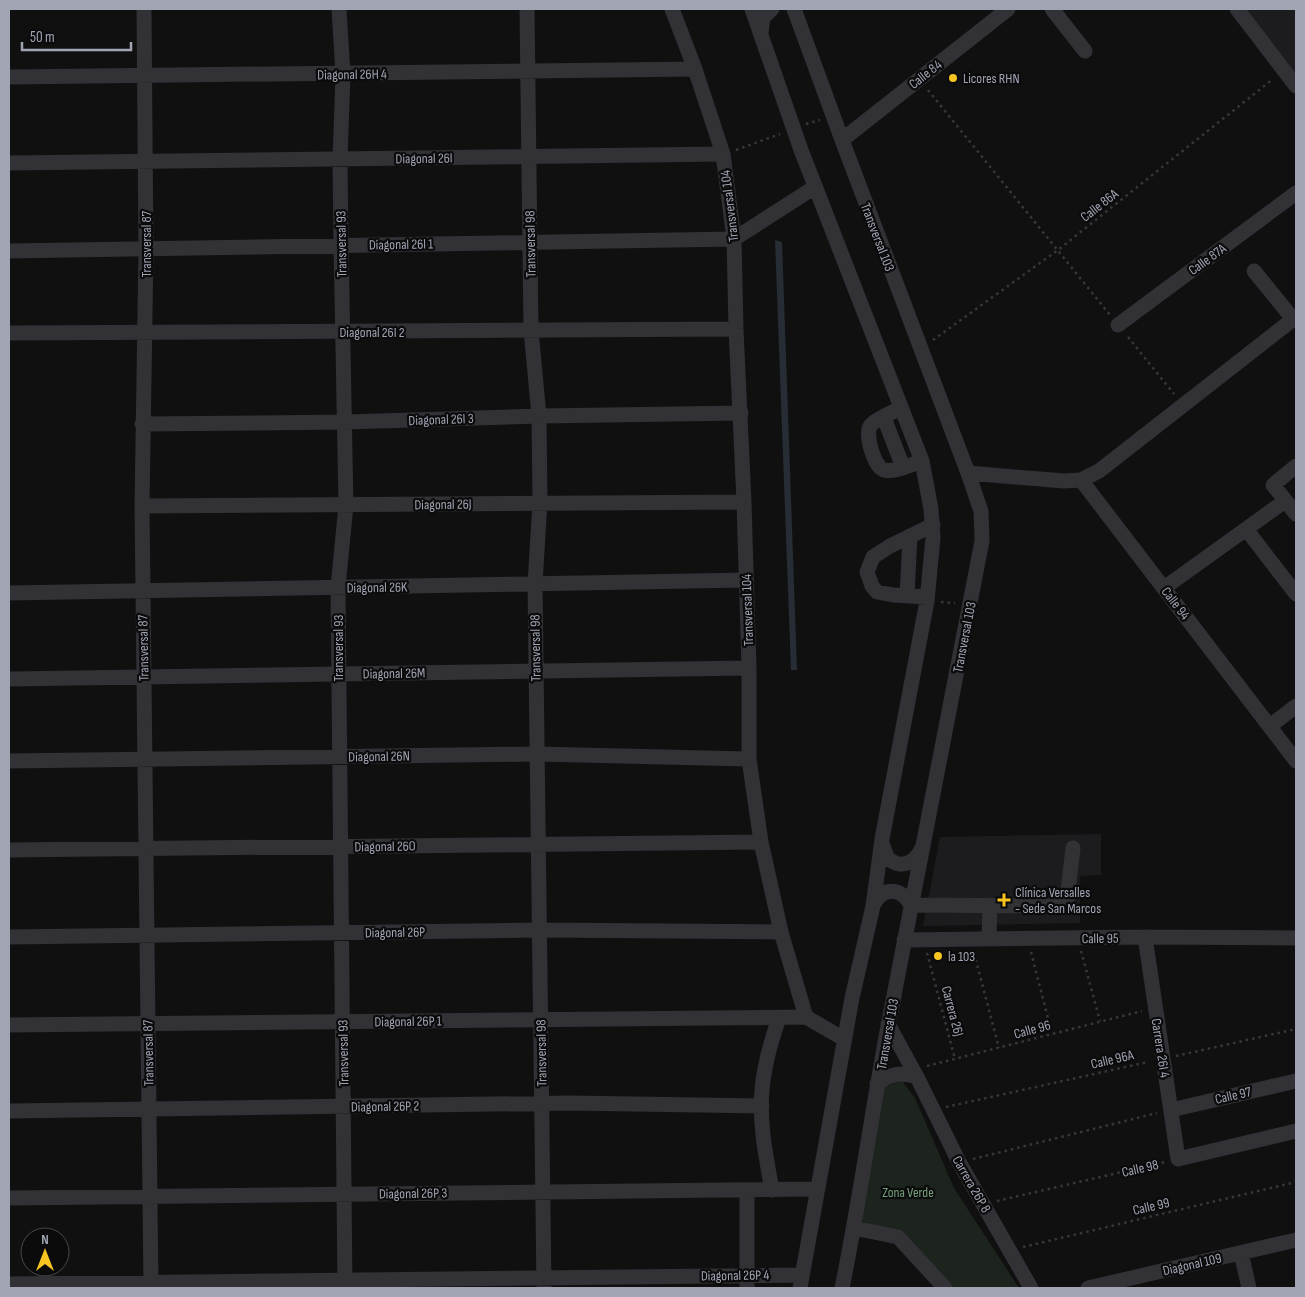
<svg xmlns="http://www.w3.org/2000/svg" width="1305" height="1297" viewBox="0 0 1305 1297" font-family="'Sofia Sans Condensed',sans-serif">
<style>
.built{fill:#1c1c1e}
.green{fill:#1c241d}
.water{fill:#262d35}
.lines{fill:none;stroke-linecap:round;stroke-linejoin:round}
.path{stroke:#37383d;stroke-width:2.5;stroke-dasharray:2.5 4;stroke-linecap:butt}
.minor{stroke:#313136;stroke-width:15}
.poi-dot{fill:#f8c421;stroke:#0b0b0c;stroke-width:2}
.labels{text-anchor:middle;stroke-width:4.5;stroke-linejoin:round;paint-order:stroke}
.street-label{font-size:14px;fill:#a0a4b3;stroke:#0b0b0c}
.poi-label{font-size:14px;fill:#a0a4b3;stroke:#0b0b0c;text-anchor:start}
.park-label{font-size:14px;fill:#769f7c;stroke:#0b0b0c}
</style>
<rect width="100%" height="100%" fill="#101011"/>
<path class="built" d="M1237 9H1296V86Z
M1101 834V875L1080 876V923L923 926 940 837Z"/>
<path class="green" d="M902 1081 915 1098 954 1188 1019 1288H949L900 1236 857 1226 881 1087Z"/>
<path class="water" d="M775 240 782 242 797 670H791Z"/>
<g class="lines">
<path class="path" d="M928 90 1110 315
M806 124 820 120
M736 150 780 134
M1128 337 1174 394
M933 340 1058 250 1273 79
M941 602 955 603
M1081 951 1100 1021
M1031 952 1052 1034
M927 953 955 1059
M974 953 999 1048
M1176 1056 1296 1029
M927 1066 1142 1011
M946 1107 1148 1062
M973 1159 1157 1113
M997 1201 1165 1162
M1023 1247 1296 1182"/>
<path class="minor" d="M144 9 146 250 142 506 151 1288
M339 9 343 74 340 160 341 245 346 505 338 587 345 1288
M527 9 531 330 539 416 540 502 535 584 544 1288
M672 9 695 69 723 154 734 239 736 329 744 502 749 668V759L761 842 781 932 806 1017 844 1039
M752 9 801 150 922 461 931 509 933 538 927 601 882 839 873 906 852 998 800 1288
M794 9 842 140 968 473 981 511 982 541C952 701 919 861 889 1021 872 1110 860 1200 842 1288
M1052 9 1085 51
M1237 9 1296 86
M761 33 763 18 772 9
M9 77 695 69
M842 140 1008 9
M9 163 723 154
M9 251 734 239 815 187
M1254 271 1293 319
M1118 325 1296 193
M9 333 736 329
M901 408C893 412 876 419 871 425 864 433 874 467 884 470 895 473 911 464 922 461
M884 418 903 467
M142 424 345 422 539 416 741 413
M1296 466 1273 485 1296 514
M968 473 1064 481 1081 480 1099 471 1296 317
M1081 480 1296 761
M142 506 744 502
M1246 529 1296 594
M1164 588 1285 501
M9 593 746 580
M907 596 910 536
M927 597 893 595 877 592 872 586 867 572 873 557 890 546 933 525
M9 679 749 668
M1270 726 1296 706
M9 761 537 754 749 759
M882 843 887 857C899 870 915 864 922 848
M9 850 761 842
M911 905 1056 906 1063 904 1067 899 1073 848
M873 906C882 886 901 887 911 905
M9 937 539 930 781 932
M1145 937 1178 1159 1296 1131
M989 939 990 905
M904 940 1145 937 1296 938
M888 1024 917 1077 959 1162 1031 1288
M9 1025 806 1017
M877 1084C890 1073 902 1072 917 1077
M1171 1110 1296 1081
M9 1111 570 1103 762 1106
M747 1190V1288
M772 1190C766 1157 759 1123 762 1090 764 1065 771 1041 779 1018
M9 1198 818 1189
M854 1228 898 1237 945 1288
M1241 1253 1249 1288
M9 1284 802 1275
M1088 1288 1296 1240"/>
</g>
<g class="poi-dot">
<circle cx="953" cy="78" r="5"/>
<path d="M1001.5 892.5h5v5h5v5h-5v5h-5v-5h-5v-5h5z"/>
<circle cx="938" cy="956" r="5"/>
</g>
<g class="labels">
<g class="street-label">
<text transform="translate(352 74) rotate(-1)" y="5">Diagonal 26H 4</text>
<text transform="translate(925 74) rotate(-38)" y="5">Calle 84</text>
<text transform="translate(424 158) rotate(-1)" y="5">Diagonal 26I</text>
<text transform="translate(1099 205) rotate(-38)" y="5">Calle 86A</text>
<text transform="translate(729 206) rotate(-97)" y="5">Transversal 104</text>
<text transform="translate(878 237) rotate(69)" y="5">Transversal 103</text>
<text transform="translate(146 244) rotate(-90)" y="5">Transversal 87</text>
<text transform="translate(341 244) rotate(-91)" y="5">Transversal 93</text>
<text transform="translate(401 244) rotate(-1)" y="5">Diagonal 26I 1</text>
<text transform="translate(530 244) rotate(-91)" y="5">Transversal 98</text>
<text transform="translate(1207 259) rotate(-36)" y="5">Calle 87A</text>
<text x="372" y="337">Diagonal 26I 2</text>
<text transform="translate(441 419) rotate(-2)" y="5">Diagonal 26I 3</text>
<text transform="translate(443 504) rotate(-1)" y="5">Diagonal 26J</text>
<text transform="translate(377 587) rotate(-1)" y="5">Diagonal 26K</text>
<text transform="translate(1176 603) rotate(52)" y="5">Calle 94</text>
<text transform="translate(747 610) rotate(-92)" y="5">Transversal 104</text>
<text transform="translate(964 637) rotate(-79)" y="5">Transversal 103</text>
<text transform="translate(143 648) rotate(-91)" y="5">Transversal 87</text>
<text transform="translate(338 648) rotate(-90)" y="5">Transversal 93</text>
<text transform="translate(535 648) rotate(-91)" y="5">Transversal 98</text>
<text transform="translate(394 673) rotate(-1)" y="5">Diagonal 26M</text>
<text transform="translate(379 756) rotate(-1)" y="5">Diagonal 26N</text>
<text transform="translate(385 846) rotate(-1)" y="5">Diagonal 26O</text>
<text transform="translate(395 932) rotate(-1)" y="5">Diagonal 26P</text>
<text transform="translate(1100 938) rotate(-1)" y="5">Calle 95</text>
<text transform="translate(953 1011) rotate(75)" y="5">Carrera 26J</text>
<text transform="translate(408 1021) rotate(-1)" y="5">Diagonal 26P 1</text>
<text transform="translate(1032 1029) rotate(-15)" y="5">Calle 96</text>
<text transform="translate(887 1034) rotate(-80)" y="5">Transversal 103</text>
<text transform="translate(1161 1048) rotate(81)" y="5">Carrera 26I 4</text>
<text transform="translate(148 1053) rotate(-91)" y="5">Transversal 87</text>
<text transform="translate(343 1053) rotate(-91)" y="5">Transversal 93</text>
<text transform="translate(541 1053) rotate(-91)" y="5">Transversal 98</text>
<text transform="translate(1112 1059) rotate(-13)" y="5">Calle 96A</text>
<text transform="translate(1233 1095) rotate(-13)" y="5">Calle 97</text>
<text transform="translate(385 1106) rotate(-1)" y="5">Diagonal 26P 2</text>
<text transform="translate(1140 1168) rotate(-13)" y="5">Calle 98</text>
<text transform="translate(972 1184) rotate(60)" y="5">Carrera 26P 8</text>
<text transform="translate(413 1193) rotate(-1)" y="5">Diagonal 26P 3</text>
<text transform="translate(1151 1206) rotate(-13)" y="5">Calle 99</text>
<text transform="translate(1192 1264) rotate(-13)" y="5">Diagonal 109</text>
<text transform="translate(735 1275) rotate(-1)" y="5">Diagonal 26P 4</text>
</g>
<g class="poi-label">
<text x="963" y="83">Licores RHN</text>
<text x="1015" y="897">Clínica Versalles<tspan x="1015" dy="16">- Sede San Marcos</tspan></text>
<text x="948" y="961">la 103</text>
</g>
<g class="park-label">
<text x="908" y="1197">Zona Verde</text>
</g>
</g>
<rect width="1305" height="1297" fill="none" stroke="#a0a4b3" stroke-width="20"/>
<g transform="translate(45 1252)"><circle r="24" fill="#0b0b0c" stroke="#47484f"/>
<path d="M0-4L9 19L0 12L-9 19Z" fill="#f8c421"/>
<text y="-8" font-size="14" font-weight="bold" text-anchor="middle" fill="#a0a4b3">N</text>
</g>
<path d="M22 42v8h109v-8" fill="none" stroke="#a0a4b3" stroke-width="2.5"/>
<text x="30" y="42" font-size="15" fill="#a0a4b3" stroke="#0b0b0c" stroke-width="4" paint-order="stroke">50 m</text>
</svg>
